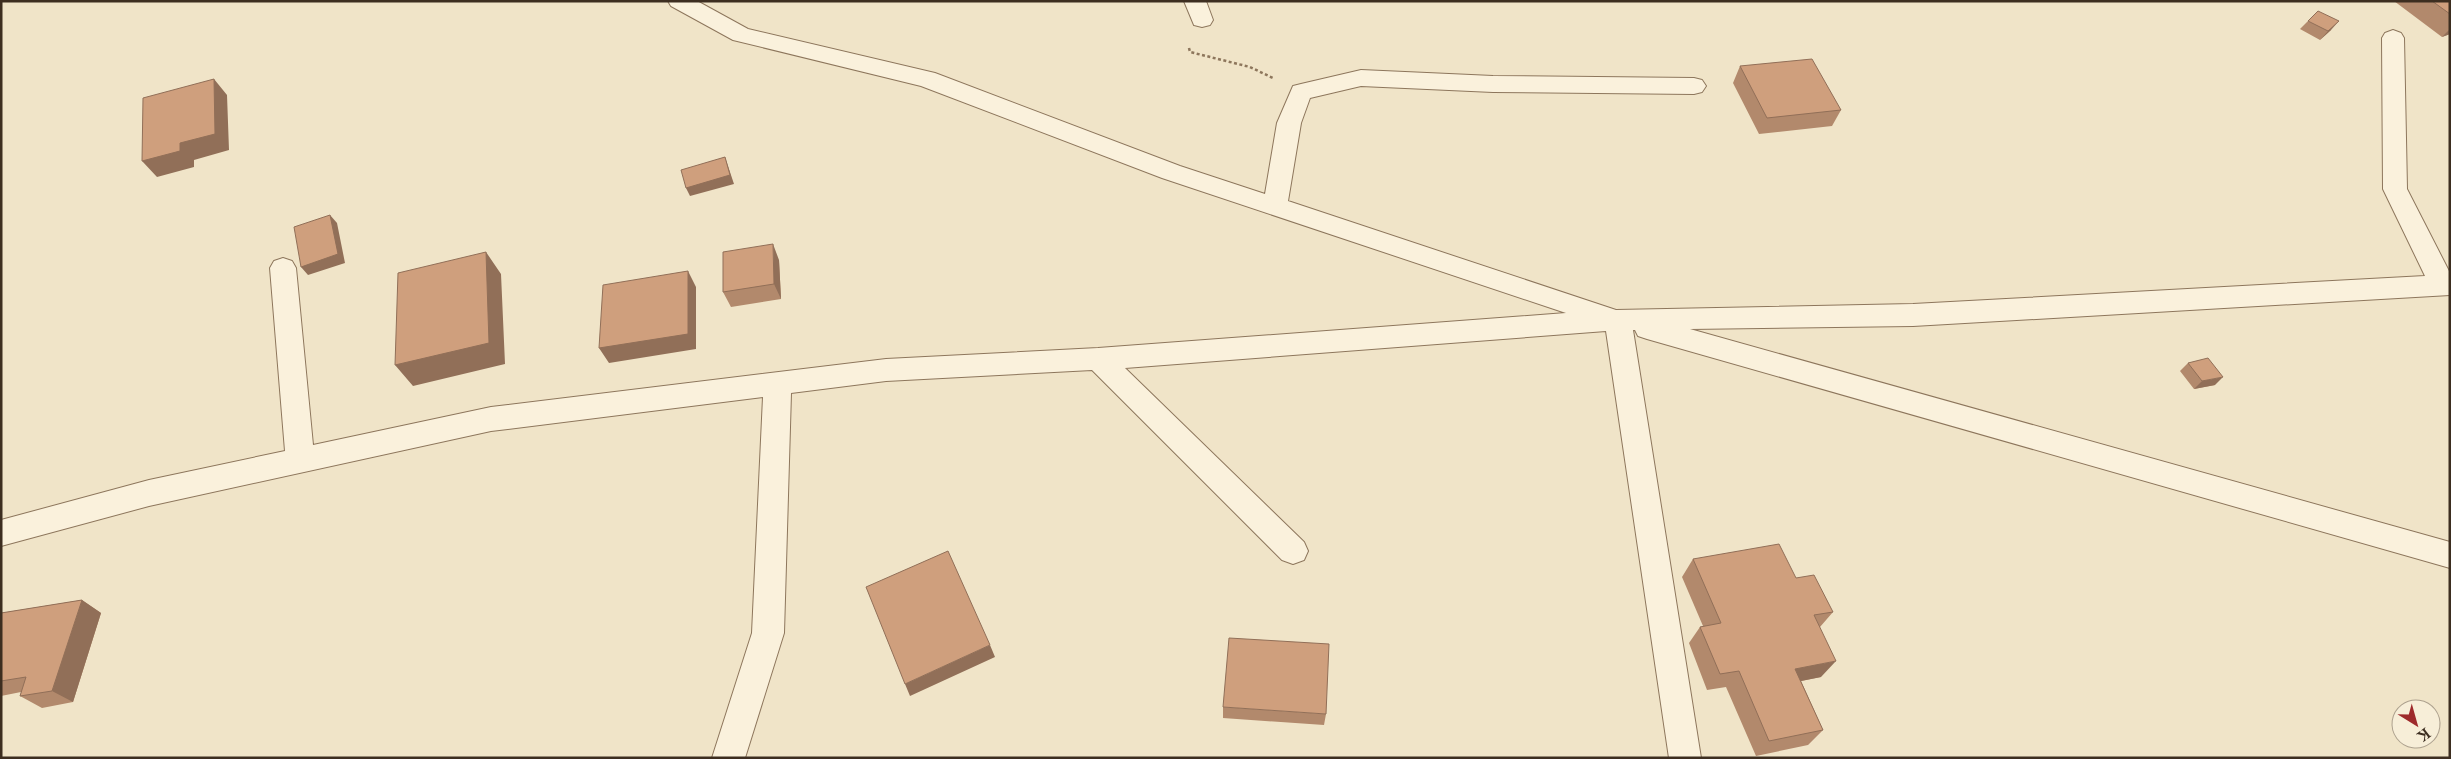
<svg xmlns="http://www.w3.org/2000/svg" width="2451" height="759" viewBox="0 0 2451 759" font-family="'Libre Baskerville',serif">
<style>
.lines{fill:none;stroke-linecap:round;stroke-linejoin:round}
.minor-casing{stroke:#8d765c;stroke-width:2}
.path{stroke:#8d765c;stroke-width:2.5;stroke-dasharray:3 2.5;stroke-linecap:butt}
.minor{fill:#faf1dc;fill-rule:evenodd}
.wall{fill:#b2896c}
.shaded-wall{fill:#916f58}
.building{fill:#cf9f7d;stroke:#916f58}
</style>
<rect width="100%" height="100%" fill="#f0e4c8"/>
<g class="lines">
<defs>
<path id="minor" d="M668 1H697L748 29 935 73 1180 166 1265 194 1277 123 1293 86 1301 84 1361 70 1493 76 1694 78 1702 80 1706 86 1702 92 1694 94 1493 92 1361 86 1310 98 1301 123 1288 201 1616 310 1913 304 2425 276 2383 189 2382 38 2385 33 2393 30 2401 33 2404 38 2407 189 2450 273V295L1913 326 1690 329 2450 542V568L1647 339 1638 336 1635 330H1633L1701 758H1669L1606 331 1125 368 1304 542 1308 551 1304 560 1293 564 1282 560 1092 370 886 381 791 393 784 633 745 758H712L752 633 763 397 491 431 149 506 1 546V520L149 480 285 451 270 268 274 261 283 258 292 261 296 268 313 445 491 407 886 359 1098 348 1566 313 1162 178 921 86 733 40 671 6Z
M1184 1H1206L1213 20 1210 25 1202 27 1194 25Z"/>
</defs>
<use href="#minor" class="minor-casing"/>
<path class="path" d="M1189 48 1190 52 1250 67 1273 78"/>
<use href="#minor" class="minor"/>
</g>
<path class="wall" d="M2394 1H2450V34L2442 37Z
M2308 21 2331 30 2320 40 2300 29Z
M1740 66 1841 110 1832 126 1759 134 1733 83Z
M779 260 781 299 731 307 723 292Z
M2188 363 2215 385 2194 389 2180 371Z
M1693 559 1796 578 1833 612 1820 627 1821 677 1801 681 1823 730 1808 745 1756 756 1726 687 1707 690 1689 643 1700 627 1703 626 1682 577Z
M82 600 101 613 73 702 42 708 20 696 21 692 1 696V613Z
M1223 707 1326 714 1324 725 1223 718Z"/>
<path class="shaded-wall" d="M2339 21 2331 30 2320 40 2328 31Z
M2450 29V34L2442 37Z
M214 79 227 95 229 150 194 160V167L157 177 142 161 180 143Z
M725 157 734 184 690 196 686 188Z
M330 215 337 223 345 263 308 275 301 267Z
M773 244 779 260 781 299 774 284Z
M486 252 501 274 505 364 413 386 395 365Z
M688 271 696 287V349L609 363 599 348Z
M2223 377 2215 385 2194 389 2202 381Z
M82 600 101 613 73 702 52 691Z
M990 645 995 657 910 696 905 684Z
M1836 661 1821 677 1781 685 1795 669Z"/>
<path class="building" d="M2432 1H2450V14Z
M2318 11 2339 21 2328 31 2308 21Z
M1812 59 1841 110 1767 118 1740 66Z
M214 79 215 134 180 143V151L142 161 143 98Z
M725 157 730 175 686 188 681 170Z
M330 215 338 254 301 267 294 227Z
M773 244 774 284 723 292V252Z
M486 252 489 343 395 365 398 273Z
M688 271V334L599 348 603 285Z
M2208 358 2223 377 2202 381 2188 363Z
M1779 544 1796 578 1814 575 1833 612 1814 615 1836 661 1795 669 1823 730 1769 741 1739 671 1720 674 1700 627 1721 623 1693 559Z
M948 551 990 645 905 684 866 587Z
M82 600 52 691 20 696 26 677 1 681V613Z
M1229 638 1329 644 1326 714 1223 707Z"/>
<rect width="2451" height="759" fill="none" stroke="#3d2e20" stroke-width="5"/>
<g transform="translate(2416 724) rotate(143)"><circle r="24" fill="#f7eed8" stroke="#ada18e"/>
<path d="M0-4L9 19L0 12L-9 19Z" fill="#9e2a2b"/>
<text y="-8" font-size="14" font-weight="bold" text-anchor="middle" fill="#3d2e20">K</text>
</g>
</svg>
